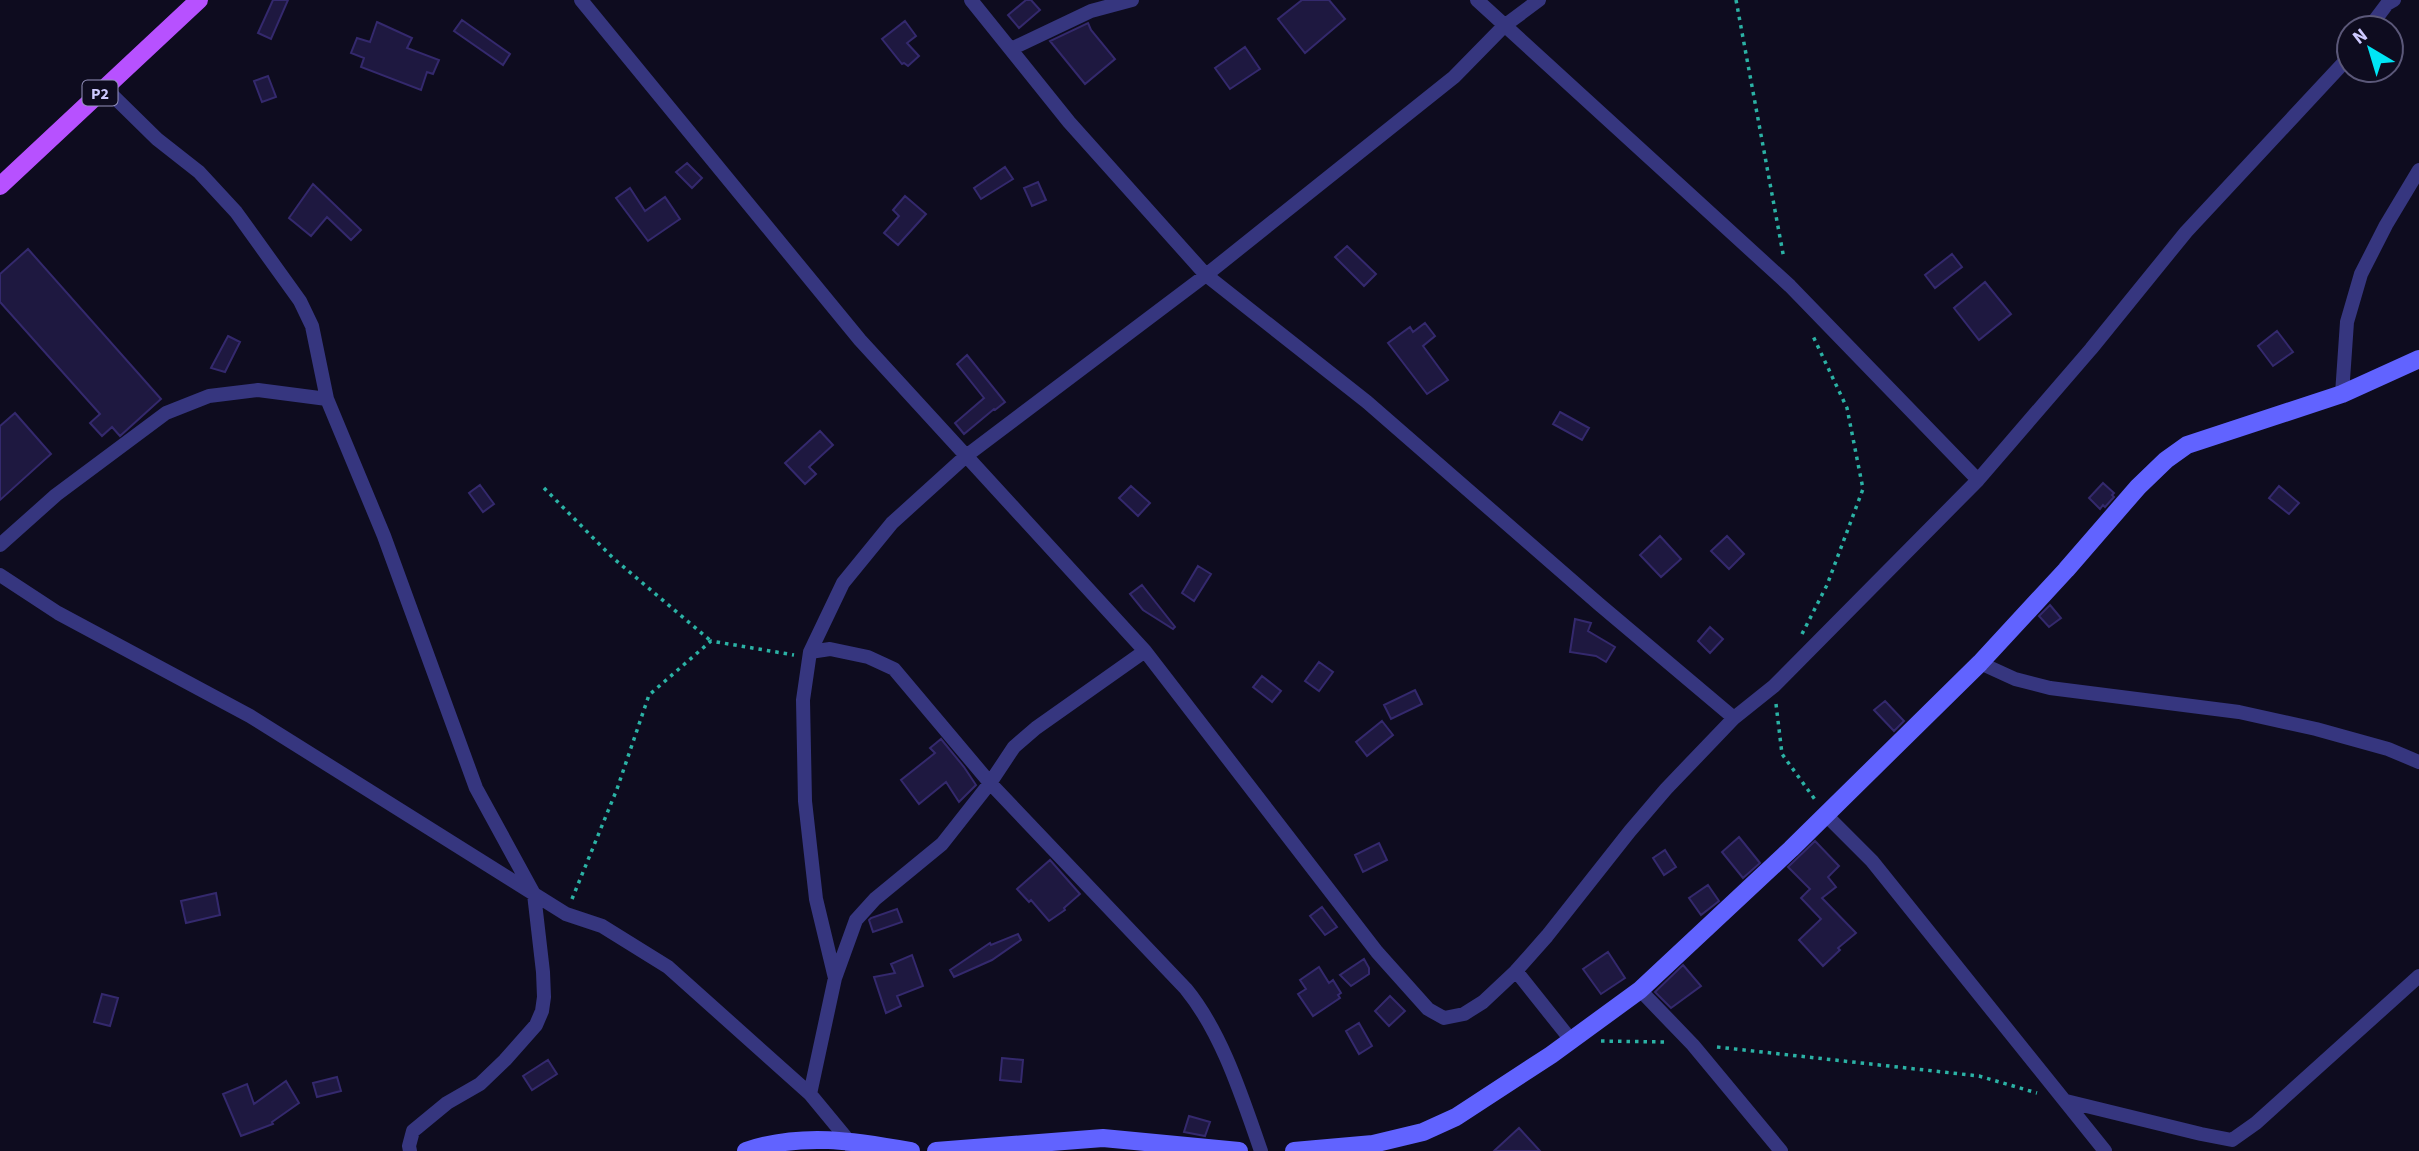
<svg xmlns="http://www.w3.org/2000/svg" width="2419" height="1151" viewBox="0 0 2419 1151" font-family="'Source Sans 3',sans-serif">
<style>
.building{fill:#1e1840;stroke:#34296d;stroke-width:2}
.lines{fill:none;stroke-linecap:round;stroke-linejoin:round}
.path{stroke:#2bb2a5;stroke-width:3.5;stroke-dasharray:3.5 5;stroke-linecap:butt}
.minor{stroke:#36367f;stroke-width:14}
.secondary{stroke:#6163ff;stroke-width:18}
.primary{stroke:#b751ff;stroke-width:18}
.labels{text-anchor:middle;stroke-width:5;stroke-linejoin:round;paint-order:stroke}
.shield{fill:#0e0c1f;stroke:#9491bc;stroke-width:2}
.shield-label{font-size:16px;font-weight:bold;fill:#cecaff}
</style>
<rect width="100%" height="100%" fill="#0e0c1f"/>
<path class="building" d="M273 0H288L271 39 258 33Z
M1026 0H1031L1040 10 1019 28 1008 15Z
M1302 0H1329L1345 19 1305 53 1278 19Z
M462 20 510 54 503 65 454 31Z
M905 21 916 36 907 43 919 56 908 66 904 63 902 64 882 39Z
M377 22 412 38 407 48 439 60 433 74 427 72 421 90 361 67 364 58 351 53 357 38 370 42Z
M1088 23 1091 30 1115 59 1085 84 1050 41Z
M1245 47 1260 69 1230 89 1215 68Z
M268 76 276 97 262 102 254 81Z
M687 163 702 178 692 188 676 172Z
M1005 167 1013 179 981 199 974 188Z
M1038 182 1046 200 1032 206 1024 188Z
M313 184 361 230 351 240 327 217 311 236 289 218Z
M630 188 645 211 665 197 680 219 648 241 616 198Z
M905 196 926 214 898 245 884 233 899 216 893 210Z
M1347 246 1376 274 1364 286 1335 257Z
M28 249 161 399 120 436 112 427 102 436 90 423 100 414 0 302V274Z
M1952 254 1962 267 1935 288 1925 275Z
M1985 282 2011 314 1979 340 1954 308Z
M1425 323 1435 336 1423 346 1448 380 1427 394 1388 343 1410 327 1413 332Z
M2277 331 2293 352 2273 366 2258 346Z
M228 336 240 342 225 372 211 368Z
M967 355 1005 402 995 410 994 409 964 434 955 423 984 398 957 364Z
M1560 412 1589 428 1582 440 1553 424Z
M15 413 51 454 0 500V426Z
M820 431 833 445 809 467 816 474 805 484 785 463Z
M2103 483 2114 493 2112 495 2114 497 2105 507 2103 505 2100 509 2089 498Z
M480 485 494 504 483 512 469 493Z
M1131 486 1150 503 1138 516 1119 498Z
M2279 486 2299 503 2289 514 2269 498Z
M1660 536 1681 559 1661 577 1640 555Z
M1727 536 1744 554 1729 569 1711 551Z
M1198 566 1211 574 1194 601 1182 593Z
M1142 585 1175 627 1173 629 1143 610 1130 594Z
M2050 605 2061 618 2049 627 2039 616Z
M1575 619 1591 623 1588 631 1615 647 1606 662 1596 656 1570 652Z
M1710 627 1723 639 1710 653 1698 641Z
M1319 662 1333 672 1319 691 1305 681Z
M1262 676 1281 691 1272 702 1253 687Z
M1415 690 1422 704 1391 719 1384 705Z
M1885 701 1904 721 1894 731 1874 710Z
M1382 721 1393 735 1367 756 1356 742Z
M941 739 964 767 976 785 959 802 946 782 919 804 901 780 935 753 930 748Z
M1739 837 1760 863 1743 878 1722 852Z
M1815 841 1839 866 1828 877 1836 887 1822 898 1856 933 1838 948 1840 950 1823 966 1799 940 1821 919 1801 898 1810 889 1788 867Z
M1379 843 1387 860 1363 872 1355 855Z
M1665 850 1676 867 1664 875 1653 858Z
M1050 860 1080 894 1064 908 1065 910 1049 921 1031 900 1029 902 1017 889Z
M1708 885 1719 901 1701 915 1689 898Z
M216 893 220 915 186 923 181 901Z
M1322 907 1337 927 1325 935 1310 916Z
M897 909 902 922 873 932 869 920 871 918Z
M1018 934 1021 940 992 960 954 977 950 970 990 943 991 945Z
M1608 952 1625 978 1601 994 1583 969Z
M912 955 923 986 897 996 901 1006 886 1013 874 977 895 973 891 964Z
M1364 959 1369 968V974L1351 986 1340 975Z
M1683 965 1701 986 1671 1008 1655 992Z
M1319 967 1329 983 1333 980 1341 993 1338 995 1340 998 1313 1016 1298 994 1306 989 1300 980Z
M102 994 118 998 110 1026 94 1022Z
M1390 996 1405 1011 1389 1026 1375 1011Z
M1359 1023 1372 1046 1359 1054 1346 1031Z
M1002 1058 1023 1060 1021 1082 1000 1080Z
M548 1060 557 1074 532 1090 523 1076Z
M337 1077 341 1091 317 1097 313 1083Z
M286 1081 299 1103 272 1122 273 1124 241 1136 223 1094 247 1084 254 1104Z
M1189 1116 1210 1122 1205 1136 1184 1132Z
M1519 1128 1540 1151H1494Z"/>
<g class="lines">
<path class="path" d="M1736 0 1784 259
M544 488 613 558 711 641
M1802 634 1827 585 1863 489 1847 408 1812 334
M1776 704 1782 754 1816 801
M572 899 617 789 649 695 711 641 794 655
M1601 1041 1667 1042
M1717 1047 1979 1076 2037 1093"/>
<path class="minor" d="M581 0 860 340 1145 651 1377 952 1428 1009 1444 1018 1464 1014 1483 1002 1516 971 1571 1040
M971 0 1069 122 1206 275 1367 402 1600 605 1734 718
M1477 0 1790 286 1978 480
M2369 28 2387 4 2394 0
M1011 49 1091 11 1132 0
M105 88 157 139 199 172 236 212 300 301 312 326 327 399 384 536 476 788 534 894 543 972 544 997 542 1011 536 1025 505 1060 480 1084 447 1103 413 1131 409 1146 410 1151
M2342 394 2347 322 2361 274 2386 225 2419 170
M0 545 56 495 166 413 209 396 258 390 327 399
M0 575 58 613 250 716 566 914 602 926 668 967 810 1094 848 1140 853 1151
M810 652 830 649 868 657 894 669 990 783 1186 989C1222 1033 1242 1097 1261 1151
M1980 663 2015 679 2050 688 2239 712 2316 729 2388 749 2419 762
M1825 814 1872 861 2105 1151
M1516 971 1547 936 1630 831 1666 789 1734 718 1774 686 1978 480 2091 349 2186 232 2349 57
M835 978 816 899 805 801 803 700 810 652 843 583 892 523 966 456 1206 275 1454 77 1504 26 1539 0
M1640 990 1693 1045 1781 1151
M810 1094 835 978 856 920 875 899 942 844 990 783 1014 747 1036 728 1145 651
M2066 1101 2201 1134 2232 1140 2256 1123 2419 976"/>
<path class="secondary" d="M746 1151C802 1132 855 1141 911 1151
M936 1151 1103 1138 1239 1151
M1294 1151 1373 1144 1423 1132 1456 1117 1551 1055 1640 990 1791 849 1980 663 2066 570 2138 487 2166 460 2187 445 2342 394 2419 359"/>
<path class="primary" d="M0 186 199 0"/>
</g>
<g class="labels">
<rect class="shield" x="82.5" y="80.5" width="35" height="25" rx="5"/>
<g class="shield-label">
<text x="100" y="99">P2</text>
</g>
</g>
<g transform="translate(2370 49) rotate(322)"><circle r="33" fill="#0e0c1f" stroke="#5b5879" stroke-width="2"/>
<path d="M0-5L12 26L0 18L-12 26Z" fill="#00e6f5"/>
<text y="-10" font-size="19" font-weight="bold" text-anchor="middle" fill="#cecaff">N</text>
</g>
</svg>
